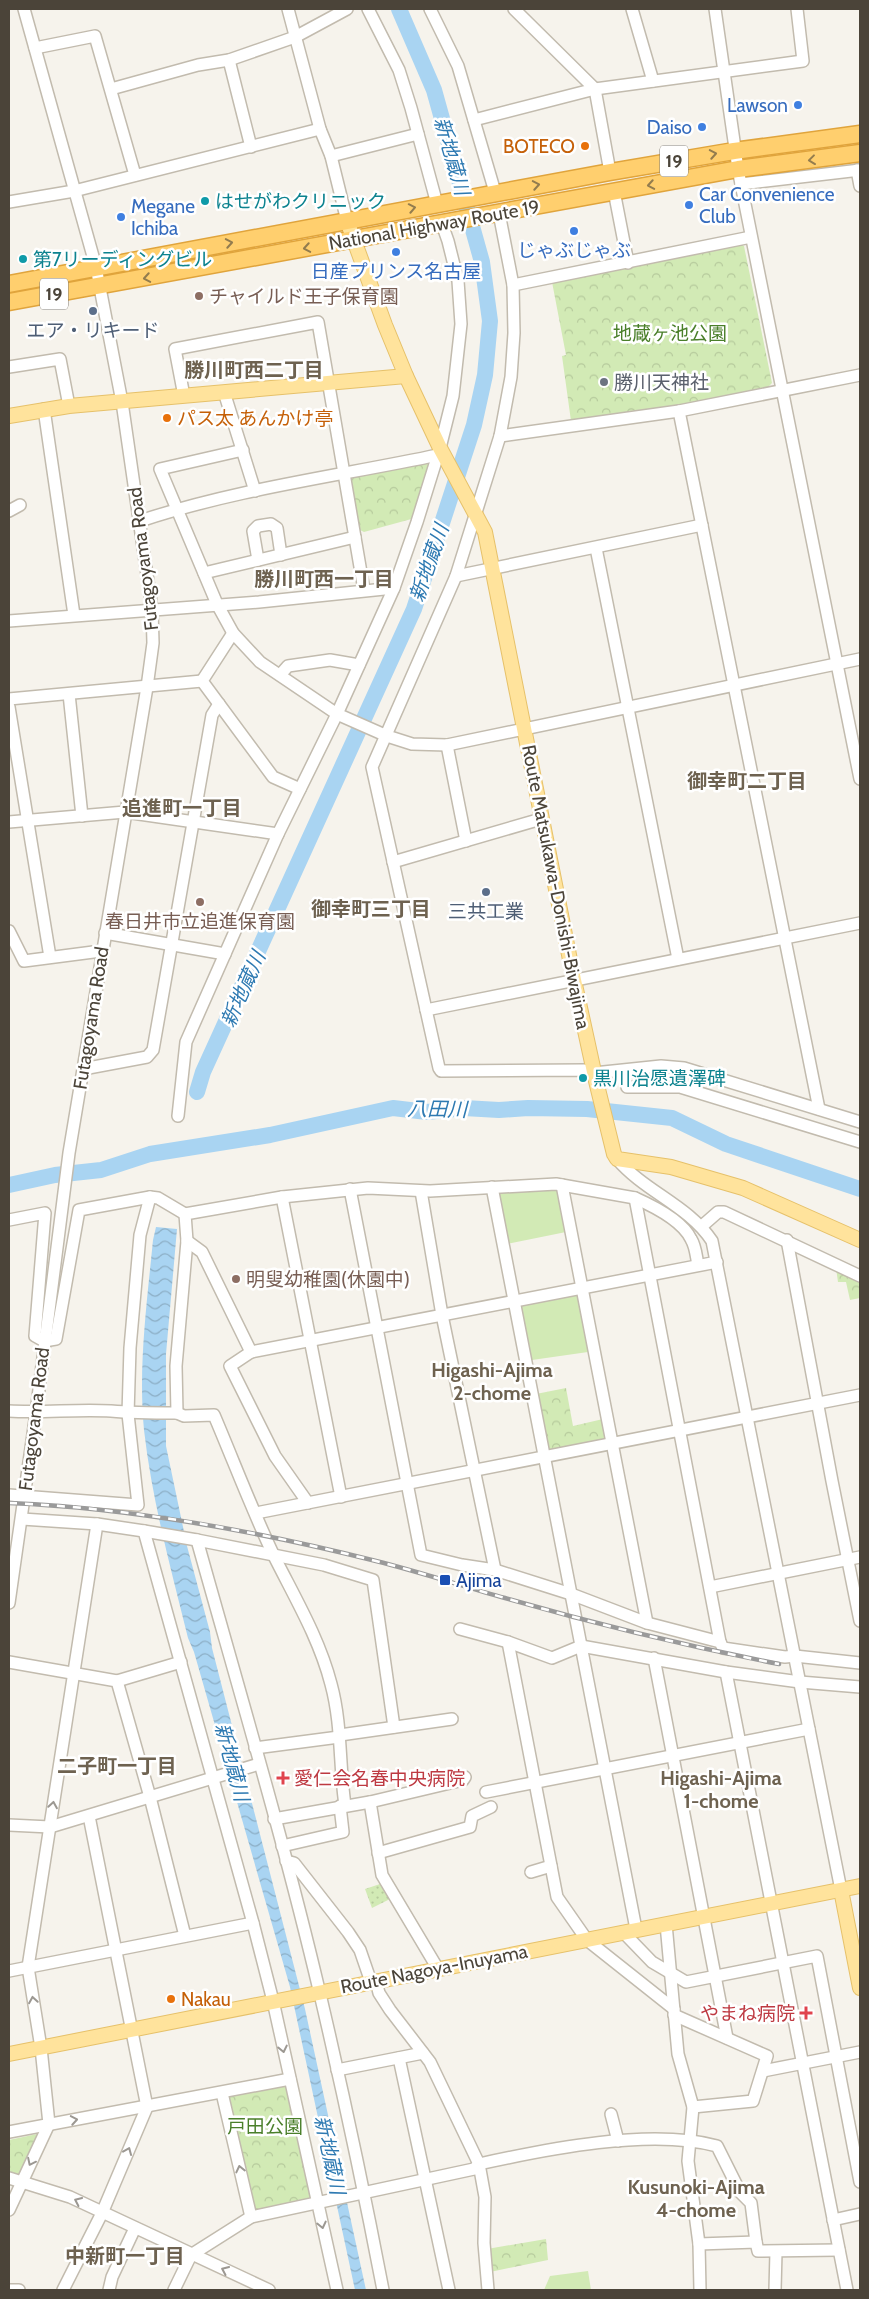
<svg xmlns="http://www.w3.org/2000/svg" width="869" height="2299" font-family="Cabin,'Noto Sans JP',sans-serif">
	<defs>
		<pattern id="park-crowns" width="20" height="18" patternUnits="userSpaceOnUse" patternTransform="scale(1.25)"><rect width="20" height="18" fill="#d2eab5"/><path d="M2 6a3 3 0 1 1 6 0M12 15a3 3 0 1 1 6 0" fill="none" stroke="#b6ca9c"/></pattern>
		<pattern id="garden-dots" width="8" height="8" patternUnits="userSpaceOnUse" patternTransform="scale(1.25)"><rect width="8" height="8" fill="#d2eab5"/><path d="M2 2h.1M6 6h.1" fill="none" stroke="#b6ca9c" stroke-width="1.8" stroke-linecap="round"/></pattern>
		<pattern id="water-waves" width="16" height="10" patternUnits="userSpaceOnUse" patternTransform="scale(1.25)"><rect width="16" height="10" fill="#a9d4f2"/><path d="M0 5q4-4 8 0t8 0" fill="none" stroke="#8caec5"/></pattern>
	</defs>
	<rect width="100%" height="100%" fill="#f6f3ec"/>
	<g fill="#d2eab5">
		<path d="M555,1188l3,3 8,41 -59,12 -8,-49 2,-4z"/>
		<path d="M578,1293l10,59 -56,8 -12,-56z"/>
		<path d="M588,2271l3,19h-47l6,-14z"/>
	</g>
	<g fill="url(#park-crowns)">
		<path d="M741,244l3,2 28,137 -5,5 -89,18 -107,15 -9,-65 4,-1 -14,-73z"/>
		<path d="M430,461l-15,57 -51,14 -4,-2 -9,-50 3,-4z"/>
		<path d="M836,1268l24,10v20l-10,2 -4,-18h-8z"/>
		<path d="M566,1388l7,38 30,-7 3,18 -2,4 -54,11 -3,-3 -11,-55z"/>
		<path d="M283,2086l4,1 25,113 -56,12 -3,-3 -25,-109 2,-4z"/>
		<path d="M37,2134l3,3 -19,38 -4,2 -8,-3v-34z"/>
		<path d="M546,2239l2,21 -58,12 -3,-23z"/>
	</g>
	<path fill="url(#garden-dots)" d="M383,1883l9,15 -20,10 -7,-19z"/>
	<path fill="url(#water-waves)" d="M156,1227l21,2 -11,125v92l21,100 23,86 2,16 93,361 61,281h-11l-65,-303 -96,-335 -6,-14c-17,-69 -36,-137 -44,-208 -6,-63 3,-128 9,-190z"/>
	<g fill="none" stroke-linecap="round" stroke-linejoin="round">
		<g stroke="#a9d4f2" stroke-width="16">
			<path d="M197,1092l6,-20 211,-463 60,-184 11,-50 5,-54 -8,-59 -48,-172 -35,-81"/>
			<path d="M9,1185l46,-10 46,-5 49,-16 120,-19 123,-27 34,4 37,-4 35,2 29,-2 59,1 85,9 54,26 134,45"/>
		</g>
		<defs>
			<g id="minor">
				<path d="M288,9l32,120 11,27 16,65"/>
				<path d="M368,9l31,61 12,38 26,96"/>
				<path d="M430,9l28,57 37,126"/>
				<path d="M514,9l81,80 15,83"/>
				<path d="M632,9l21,72"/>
				<path d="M715,9l23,160 122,610"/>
				<path d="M35,48l60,-12 40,139"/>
				<path d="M229,60l22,87"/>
				<path d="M111,89l87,-24 31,-5 66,-23 52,-28"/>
				<path d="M474,120l121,-31 208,-28 -6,-52"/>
				<path d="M331,156l87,-22"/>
				<path d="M857,170l3,16"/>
				<path d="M741,184l119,-14"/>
				<path d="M614,191l14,72"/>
				<path d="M9,202l65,-11 246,-62"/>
				<path d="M499,213l14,72 1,48 -3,44 -11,59 -44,140 -84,191 67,301 2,3 143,-1 10,3 67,-7 23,2 176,54"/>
				<path d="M513,285l238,-48"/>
				<path d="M9,367l51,-8 9,47"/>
				<path d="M224,392l31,99"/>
				<path d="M184,396l-9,-47 143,-27 46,268"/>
				<path d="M44,409l30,206"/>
				<path d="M679,411l140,698"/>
				<path d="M500,436l179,-25 181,-36"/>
				<path d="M243,450l-83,19 57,135 16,29 27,29 77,52 50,22 25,8 35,1 413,-86"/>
				<path d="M9,511l11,-6"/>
				<path d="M140,521c96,-32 198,-45 298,-66"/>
				<path d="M596,548l82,411"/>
				<path d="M258,560l-5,-29 5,-5 13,-2 6,4 4,27"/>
				<path d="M204,573l151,-36"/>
				<path d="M456,576l246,-51"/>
				<path d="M9,621l250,-19 135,-14"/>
				<path d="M233,633l-31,48 71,96 27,12"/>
				<path d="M280,675l8,-9 42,-6 29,5"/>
				<path d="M69,694l13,122"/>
				<path d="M9,699l193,-18"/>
				<path d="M9,707l41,250"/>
				<path d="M447,745l19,96"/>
				<path d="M9,822l116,-10 153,22"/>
				<path d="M393,862l148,-43"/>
				<path d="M9,931l15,30 77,-10"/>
				<path d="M105,933l120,21"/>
				<path d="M426,1010l434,-87"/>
				<path d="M83,1069l64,-12 6,-7 59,-335 7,-11"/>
				<path d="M627,1087h53l180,55"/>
				<path d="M178,1116l8,-74 92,-208 59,-120 57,-126 23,-66 23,-74 13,-52 8,-72 -3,-43 -10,-40 -6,-17"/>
				<path d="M617,1159c28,33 71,46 95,82l129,649"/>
				<path d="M562,1185l85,438"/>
				<path d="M492,1187l144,742"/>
				<path d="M350,1189l71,366 41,10 33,5 76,24 76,29 73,19 3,6 62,9 10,-1 65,7"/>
				<path d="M421,1191l21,124 53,255"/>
				<path d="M282,1197l59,300"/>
				<path d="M635,1198l85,444"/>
				<path d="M9,1220l36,-7 -10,123 9,5 12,-2 23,-129 71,-13 8,1 27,16"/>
				<path d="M702,1226l16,-14h6l136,64"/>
				<path d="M787,1240l45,241 28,140"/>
				<path d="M187,1241l15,11 49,100 -21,14 45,90 33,47"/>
				<path d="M251,1352l466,-90"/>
				<path d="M9,1411c34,2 68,-2 102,0 22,2 44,2 66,2l7,3 30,-1c20,47 38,95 60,141 21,42 45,82 57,128 11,40 8,81 14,121"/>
				<path d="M177,1413l-1,-47 11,-125 -2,-27 97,-17 86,-9 62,3 126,-7 79,14c18,8 47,22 56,41 5,8 5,17 7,26"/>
				<path d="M9,1495l129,10 -10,-91 2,-66 10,-113 10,-38"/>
				<path d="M256,1513l604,-118"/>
				<path d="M22,1519l75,5 47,7 109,392 20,78 64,289"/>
				<path d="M144,1531l53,9"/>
				<path d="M710,1587l150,-30"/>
				<path d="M9,1603l27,-190 33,-260 78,-466 6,-44 -1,-34 -30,-207 -26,-135 -72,-258"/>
				<path d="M460,1629l48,13 44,16 29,-12 145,26 74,10 60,5"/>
				<path d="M508,1642l49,255 30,43 87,69"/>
				<path d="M654,1658l73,380"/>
				<path d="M9,1662l108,19 33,116 35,139"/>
				<path d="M726,1672l121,618"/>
				<path d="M117,1681l64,-19"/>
				<path d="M340,1735l112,-16"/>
				<path d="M255,1748l84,-11"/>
				<path d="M486,1792l323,-63"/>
				<path d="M370,1802l93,-22 2,-3"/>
				<path d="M274,1819l96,-17 12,73 56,94"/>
				<path d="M9,1825l41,2 209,-63"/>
				<path d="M282,1846l61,-14 -3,-26"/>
				<path d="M378,1853l92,-26 2,-11 19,-9"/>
				<path d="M286,1861l8,2 54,69 12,18 11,32"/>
				<path d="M531,1872l20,-6"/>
				<path d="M666,1924l12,130 15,53 -5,54 11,83 1,46"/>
				<path d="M623,1932l29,30 34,20 131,-26 43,226"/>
				<path d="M9,1971l244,-48"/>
				<path d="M376,1981l3,12 11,17 40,52 49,102 6,33 -1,46 4,47"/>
				<path d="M674,2015l93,41 -14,45 -60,6"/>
				<path d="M399,2058l50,232"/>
				<path d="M337,2070l86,-17"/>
				<path d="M763,2071l97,-19"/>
				<path d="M222,2093l29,124"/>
				<path d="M611,2114l7,27"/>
				<path d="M9,2132l281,-53"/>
				<path d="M9,2178l61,19 199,93"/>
				<path d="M9,2210l40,-86 -8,-76 -13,-81 69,-443"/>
				<path d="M833,2220l27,-6"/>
				<path d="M699,2244l57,-2 2,9 81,-1"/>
				<path d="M9,2290h10"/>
				<path d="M63,2290l39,-77 45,-106 -58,-291"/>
				<path d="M109,2290l3,-13 23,-49"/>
				<path d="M174,2290l17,-35 60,-38 223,-48 5,-5c68,-15 171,-36 238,-18l23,46 11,11 5,39"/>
				<path d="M383,2290c-19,-99 -40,-198 -63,-296 -36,-153 -81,-304 -123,-454l127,25 49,15 21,147"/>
				<path d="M775,2290l1,-38"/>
			</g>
			<g id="major">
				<path d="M347,221l38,104 21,51 34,72 45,84 89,448 22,101 18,73 3,5 54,8 72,21 117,52"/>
				<path d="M9,416l60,-10 337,-30"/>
				<path d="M841,1890l19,98"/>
				<path d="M9,2054l851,-168"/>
			</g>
			<g id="highway">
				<path d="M9,284l601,-112 124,-21 126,-17"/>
				<path d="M9,302l729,-133 122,-16"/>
			</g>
		</defs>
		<use href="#minor" stroke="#c2bbae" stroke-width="14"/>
		<use href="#major" stroke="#e6c16a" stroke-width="16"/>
		<use href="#highway" stroke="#e0a43c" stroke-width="19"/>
		<use href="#minor" stroke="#fff" stroke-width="11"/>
		<use href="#major" stroke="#ffe39c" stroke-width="14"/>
		<use href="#highway" stroke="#ffcf6e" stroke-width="16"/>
		<defs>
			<path id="rail" d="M9,1503c124,5 247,28 367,58 44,11 86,25 129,37 90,26 182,48 274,66"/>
		</defs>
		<use href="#rail" stroke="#9a9a9a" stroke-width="4.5"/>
		<use href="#rail" stroke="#fff" stroke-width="2.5" stroke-dasharray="8" stroke-linecap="butt"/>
	</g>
	<defs><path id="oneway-chevron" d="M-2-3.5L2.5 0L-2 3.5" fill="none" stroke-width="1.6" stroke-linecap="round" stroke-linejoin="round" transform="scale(1.25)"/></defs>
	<g stroke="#937c4e">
		<use href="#oneway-chevron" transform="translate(713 154) rotate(-10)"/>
		<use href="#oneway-chevron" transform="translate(812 160) rotate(173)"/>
		<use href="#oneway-chevron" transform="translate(536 185) rotate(-10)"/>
		<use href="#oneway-chevron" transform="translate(651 185) rotate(170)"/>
		<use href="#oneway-chevron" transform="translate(412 208) rotate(-11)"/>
		<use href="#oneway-chevron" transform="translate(229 243) rotate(-10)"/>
		<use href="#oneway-chevron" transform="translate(307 248) rotate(170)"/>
		<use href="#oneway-chevron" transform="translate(147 278) rotate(170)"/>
	</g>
	<g stroke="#9c9892">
		<use href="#oneway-chevron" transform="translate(53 1805) rotate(-81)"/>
		<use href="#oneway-chevron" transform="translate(33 2000) rotate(-99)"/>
		<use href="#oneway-chevron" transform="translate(283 2049) rotate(78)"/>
		<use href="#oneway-chevron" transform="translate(74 2120) rotate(-10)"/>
		<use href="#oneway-chevron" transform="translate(128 2151) rotate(-67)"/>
		<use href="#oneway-chevron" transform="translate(31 2162) rotate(116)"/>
		<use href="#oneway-chevron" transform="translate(240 2169) rotate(-103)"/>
		<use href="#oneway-chevron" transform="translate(78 2201) rotate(-155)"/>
		<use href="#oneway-chevron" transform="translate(322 2225) rotate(77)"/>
		<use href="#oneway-chevron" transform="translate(225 2270) rotate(-156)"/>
	</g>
	<g fill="#3f7fe0" stroke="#fff" stroke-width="2">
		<circle cx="798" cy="105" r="5"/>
		<circle cx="702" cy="127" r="5"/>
		<circle cx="689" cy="205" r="5"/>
		<circle cx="121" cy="217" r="5"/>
		<circle cx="574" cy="231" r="5"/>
		<circle cx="396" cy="252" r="5"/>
	</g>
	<g fill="#e8710a" stroke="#fff" stroke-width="2">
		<circle cx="585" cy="146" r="5"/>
		<circle cx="167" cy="418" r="5"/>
		<circle cx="171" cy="1999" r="5"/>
	</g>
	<g fill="#0f9aa8" stroke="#fff" stroke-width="2">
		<circle cx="205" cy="201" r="5"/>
		<circle cx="23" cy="259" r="5"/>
		<circle cx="583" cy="1078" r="5"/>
	</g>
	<g fill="#8d6e63" stroke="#fff" stroke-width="2">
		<circle cx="199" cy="296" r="5"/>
		<circle cx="200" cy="902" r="5"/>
		<circle cx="236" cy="1279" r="5"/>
	</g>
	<g fill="#5c6f8a" stroke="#fff" stroke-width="2">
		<circle cx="93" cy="311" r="5"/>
		<circle cx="486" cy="892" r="5"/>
	</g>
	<circle fill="#6b7280" stroke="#fff" stroke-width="2" cx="604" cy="382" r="5"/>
	<rect fill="#1a4fb4" stroke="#fff" stroke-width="2" x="439" y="1574" width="12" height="12" rx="2.5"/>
	<g fill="#e0444e" stroke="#fff" stroke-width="2">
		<path d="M280.5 1770.5h5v5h5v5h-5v5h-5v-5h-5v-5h5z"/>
		<path d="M803.5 2005.5h5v5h5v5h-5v5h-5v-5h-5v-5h5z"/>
	</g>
	<g text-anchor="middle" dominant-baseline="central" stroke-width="5" stroke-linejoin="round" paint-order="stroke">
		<g fill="#fff" stroke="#817c74" stroke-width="1">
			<rect x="660" y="145.5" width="28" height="31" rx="4"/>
			<rect x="40" y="278.5" width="28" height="31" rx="4"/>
		</g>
		<g font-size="18" font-weight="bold" fill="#4b4439">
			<text x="674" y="161">19</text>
			<text x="54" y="294">19</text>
		</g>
		<g font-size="19" fill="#366cbe" stroke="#fff" text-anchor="end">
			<text x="788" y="105">Lawson</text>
			<text x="692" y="127">Daiso</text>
			<text x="699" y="194" text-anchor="start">Car Convenience<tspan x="699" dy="22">Club</tspan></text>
			<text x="131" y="206" text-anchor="start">Megane<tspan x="131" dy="22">Ichiba</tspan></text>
			<text x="574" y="250" text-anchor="middle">じゃぶじゃぶ</text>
			<text x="396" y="271" text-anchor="middle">日産プリンス名古屋</text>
		</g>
		<g font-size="19" fill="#c56008" stroke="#fff" text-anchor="start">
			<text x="575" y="146" text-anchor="end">BOTECO</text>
			<text x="177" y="418">パス太 あんかけ亭</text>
			<text x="181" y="1999">Nakau</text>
		</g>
		<g font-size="19" fill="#0d838f" stroke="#fff" text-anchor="start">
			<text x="215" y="201">はせがわクリニック</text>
			<text x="33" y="259">第7リーディングビル</text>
			<text x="593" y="1078">黒川治愿遺澤碑</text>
		</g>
		<g font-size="19" fill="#4b4439" stroke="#fff">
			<text transform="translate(434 225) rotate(-10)">National Highway Route 19</text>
			<text transform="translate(143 559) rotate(-97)">Futagoyama Road</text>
			<text transform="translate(556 887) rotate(79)">Route Matsukawa-Donishi-Biwajima</text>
			<text transform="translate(91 1018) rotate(-81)">Futagoyama Road</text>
			<text transform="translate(34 1419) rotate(-83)">Futagoyama Road</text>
			<text transform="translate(434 1969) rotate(-11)">Route Nagoya-Inuyama</text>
		</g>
		<g font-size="19" fill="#785e54" stroke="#fff" text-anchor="start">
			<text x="209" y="296">チャイルド王子保育園</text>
			<text x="200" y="921" text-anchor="middle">春日井市立追進保育園</text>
			<text x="246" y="1279">明叟幼稚園(休園中)</text>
		</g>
		<g font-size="19" fill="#4e5e75" stroke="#fff">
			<text x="93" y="330">エア・リキード</text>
			<text x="486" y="911">三共工業</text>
		</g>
		<g font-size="19" fill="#4a7f2a" stroke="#fff">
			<text x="670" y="333">地蔵ヶ池公園</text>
			<text x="265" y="2126">戸田公園</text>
		</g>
		<g font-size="19" fill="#5b616d" stroke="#fff" text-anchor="start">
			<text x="614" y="382">勝川天神社</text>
		</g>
		<g font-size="19" fill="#164399" stroke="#fff" text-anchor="start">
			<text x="456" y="1580">Ajima</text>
		</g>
		<g font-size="19" fill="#be3a42" stroke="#fff" text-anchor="start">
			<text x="294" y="1778">愛仁会名春中央病院</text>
			<text x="795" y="2013" text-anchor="end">やまね病院</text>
		</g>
		<g font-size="20" font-style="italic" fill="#2e7ab2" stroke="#fff">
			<text transform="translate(452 156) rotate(74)">新地蔵川</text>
			<text transform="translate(429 563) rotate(-71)">新地蔵川</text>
			<text transform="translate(243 989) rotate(-66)">新地蔵川</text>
			<text transform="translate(437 1109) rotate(1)">八田川</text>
			<text transform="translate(232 1762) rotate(75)">新地蔵川</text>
			<text transform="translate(330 2155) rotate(78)">新地蔵川</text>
		</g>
		<g font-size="20" font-weight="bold" fill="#6e6250" stroke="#fff">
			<text x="254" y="370">勝川町西二丁目</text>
			<text x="324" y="579">勝川町西一丁目</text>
			<text x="747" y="781">御幸町二丁目</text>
			<text x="182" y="808">追進町一丁目</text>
			<text x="371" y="909">御幸町三丁目</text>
			<text x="492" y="1370">Higashi-Ajima<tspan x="492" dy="23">2-chome</tspan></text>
			<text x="117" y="1766">二子町一丁目</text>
			<text x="721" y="1778">Higashi-Ajima<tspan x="721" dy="23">1-chome</tspan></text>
			<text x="696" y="2187">Kusunoki-Ajima<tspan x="696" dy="23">4-chome</tspan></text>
			<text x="125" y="2256">中新町一丁目</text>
		</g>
	</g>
	<rect width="869" height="2299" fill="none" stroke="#4b4439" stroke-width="20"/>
</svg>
